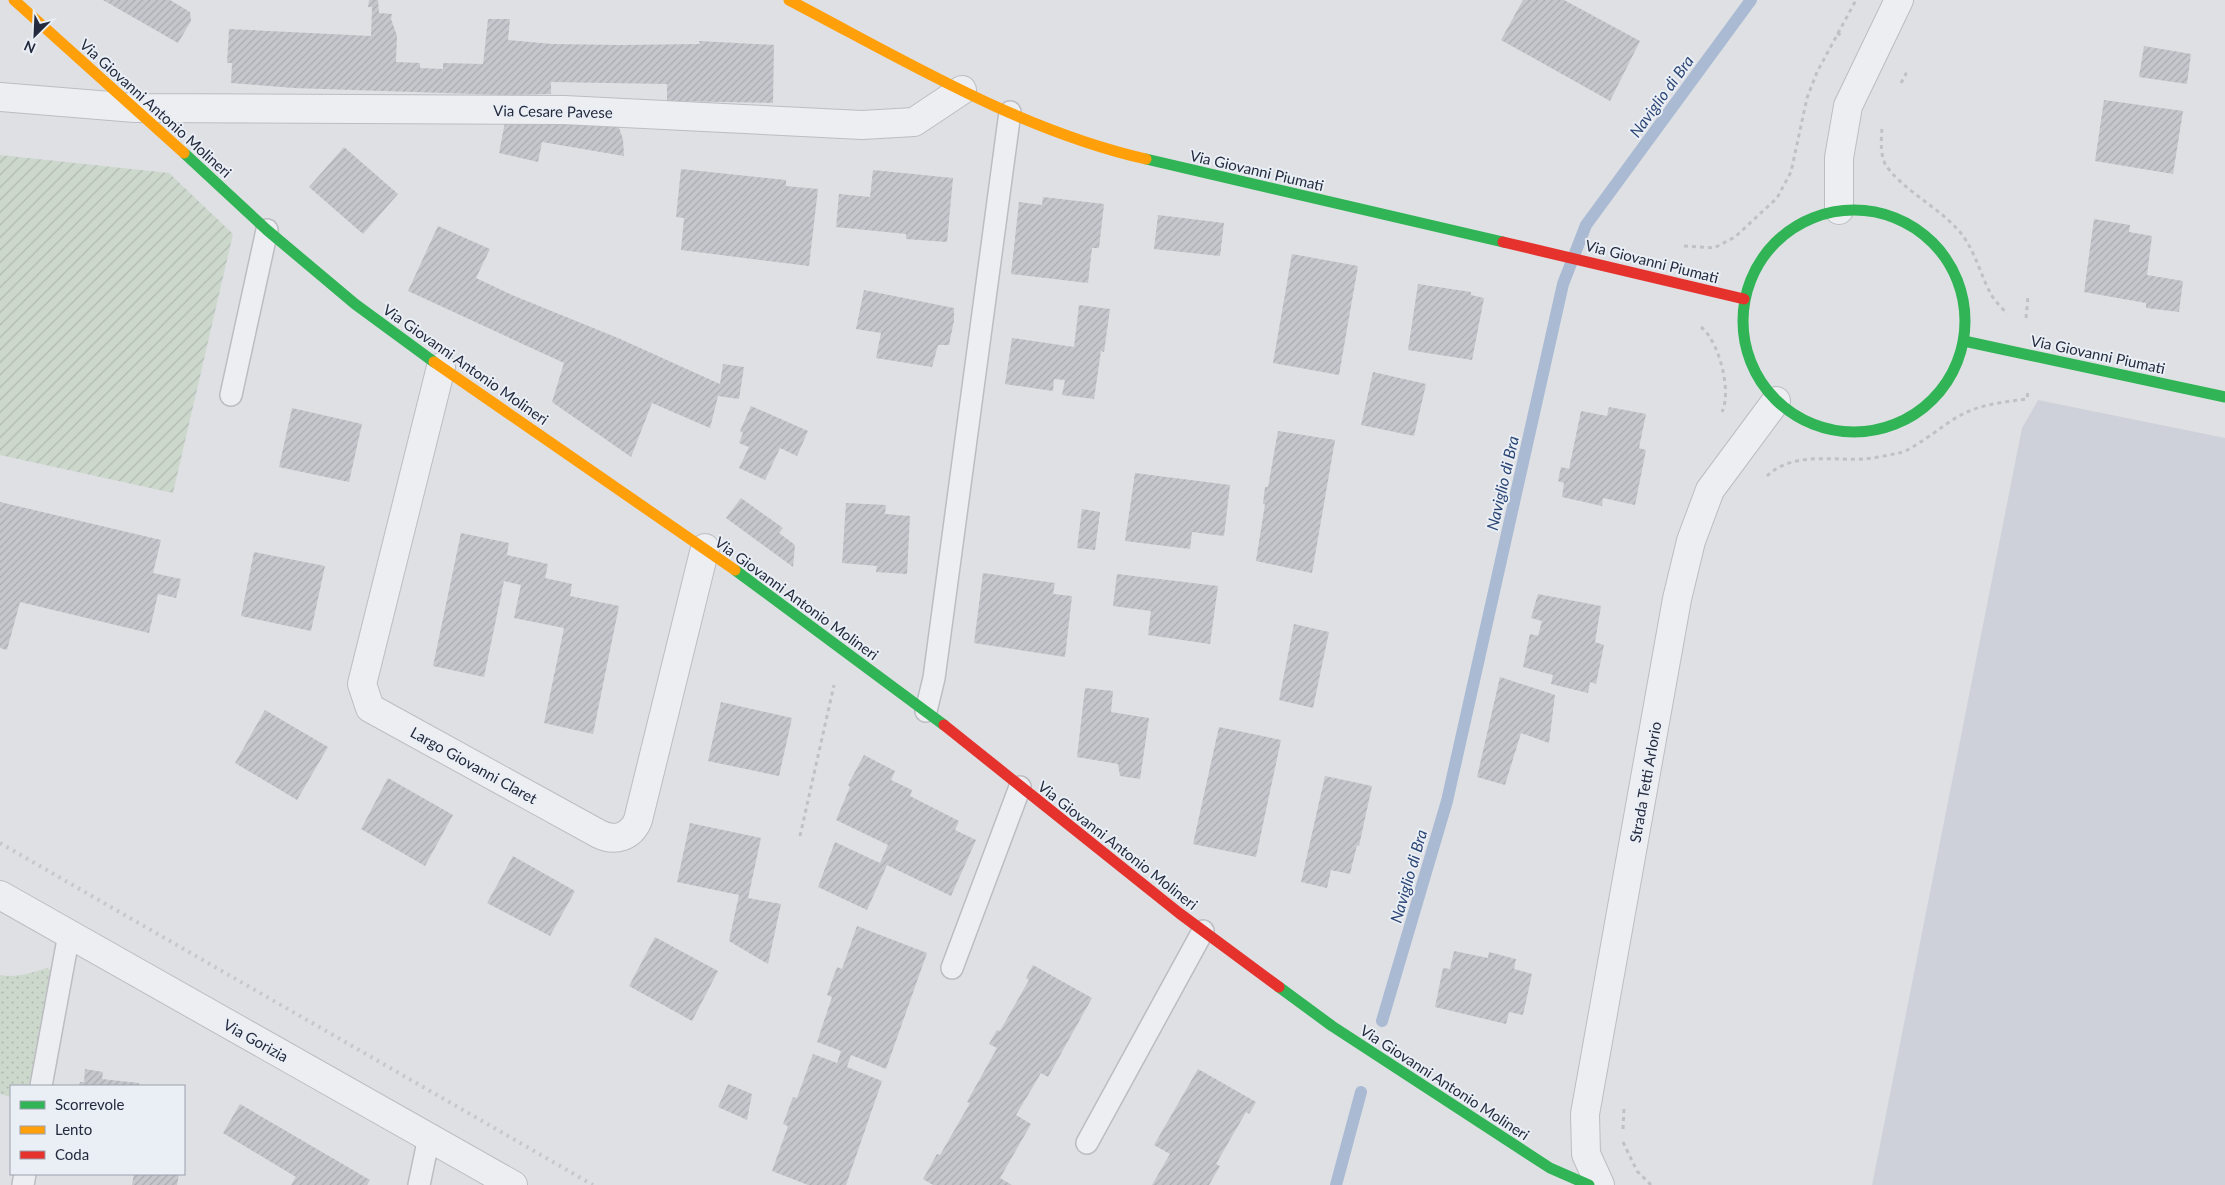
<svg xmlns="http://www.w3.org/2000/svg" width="2225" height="1185" font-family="Lato,sans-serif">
	<defs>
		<pattern id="grass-dots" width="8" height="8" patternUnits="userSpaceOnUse" patternTransform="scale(1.25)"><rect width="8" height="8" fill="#cdd8cd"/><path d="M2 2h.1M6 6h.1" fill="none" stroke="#b0bab1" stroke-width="1.8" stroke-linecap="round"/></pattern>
		<pattern id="garden-furrows" width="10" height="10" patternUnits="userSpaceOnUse" patternTransform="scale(1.25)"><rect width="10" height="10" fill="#cdd8cd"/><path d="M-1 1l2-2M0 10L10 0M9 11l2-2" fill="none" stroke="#b0bab1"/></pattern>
		<pattern id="building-hatch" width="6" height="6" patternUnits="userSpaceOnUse" patternTransform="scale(1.25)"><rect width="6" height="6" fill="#c5c7cc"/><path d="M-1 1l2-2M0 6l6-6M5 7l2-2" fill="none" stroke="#a9abb0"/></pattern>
	</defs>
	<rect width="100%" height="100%" fill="#dee0e4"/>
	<path fill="#ced1da" d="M2038,400l187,38v747h-353l150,-757z"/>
	<path fill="url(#grass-dots)" d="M47,968l6,4 -21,114h-21v11l-11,-3v-119c16,3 31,-2 47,-7z"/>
	<path fill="url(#garden-furrows)" d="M0,155l169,18 64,61 -60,259 -173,-38z"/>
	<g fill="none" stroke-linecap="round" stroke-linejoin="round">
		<g stroke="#a9bad2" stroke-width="12">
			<path d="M1382,1021l65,-220 116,-517 23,-59 165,-225"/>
			<path d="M1336,1185l25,-93"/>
		</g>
	</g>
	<g fill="url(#building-hatch)">
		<path d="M103,0h67l20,12 1,9 -13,22z"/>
		<path d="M369,0h9l1,13 13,1 -1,5 6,17 -1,26 24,1v5l23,1v-6l40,1 5,-45h22l-2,21 44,4 69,1 79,-1 -1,-3 75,4 -1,58 -106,-2v-17l-116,-2v12l-47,1 -211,-7 -62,-5 1,-20h-5l2,-34 142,7 1,-29h-4z"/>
		<path d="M1523,0h41l76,41 -30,60 -109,-61z"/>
		<path d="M2144,46l47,8 -4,30 -48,-7z"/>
		<path d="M2104,100l79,11 -10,63 -78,-13z"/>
		<path d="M505,122l113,3 5,14 1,17 -82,-14 -4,20 -39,-9z"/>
		<path d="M344,147l54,47 -35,40 -54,-47z"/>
		<path d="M681,169l105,11v6l32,3 -9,77 -128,-16 3,-32 -8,-1z"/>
		<path d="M873,170l80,8 -6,64 -41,-3v-5l-70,-7 3,-33 31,3z"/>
		<path d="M1043,197l61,7 -5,44h-7l-4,35 -77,-9 8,-72 23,3z"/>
		<path d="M1158,215l66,8 -4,33 -66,-7z"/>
		<path d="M2094,219l36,6 -1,7 23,4 -5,39 36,6 -4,31 -33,-4v-5l-62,-11z"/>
		<path d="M438,226l52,23 -14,29 36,17 106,43 102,46 3,-20 21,3 -5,32 -21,-3 -8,32 -58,-25 -21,54 -79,-55 12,-39 -156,-72z"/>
		<path d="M1292,254l66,12 -19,109 -66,-12z"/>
		<path d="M1418,284l53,8v3l13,3 -12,62 -64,-10z"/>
		<path d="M864,290l90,18v12l-5,25h-11l-6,22 -56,-9 5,-25 -25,-4z"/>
		<path d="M1079,305l31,4 -6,43 -3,-1 -7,48 -32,-4 3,-15 -11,-1 -1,12 -48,-7 7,-46 62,9z"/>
		<path d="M1373,372l53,12 -12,52 -53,-11z"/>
		<path d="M751,406l57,25 -11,25 -17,-8 -15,32 -26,-12 10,-21 -10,-4 4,-10 -3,-2z"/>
		<path d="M1609,407l37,7 -7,34 7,2 -11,55 -32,-7 -1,8 -40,-9 2,-14 -6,-2 3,-14 8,2 12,-58 26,5z"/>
		<path d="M292,408l70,16 -13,58 -70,-15z"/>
		<path d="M1278,431l57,9 -23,133 -56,-12 9,-57h-2l2,-17h3z"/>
		<path d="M1135,473l95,12 -6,51 -32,-4 -2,17 -65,-8z"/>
		<path d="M741,498l42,30 -4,5 16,12 -2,22 -67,-49z"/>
		<path d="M0,502l161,38 -8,33 28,6 -5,19 -18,-4 -9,39 -129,-31 -13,48 -7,-2z"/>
		<path d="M846,503l40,2 -1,9 25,2 -3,58 -31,-2 1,-6 -35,-3z"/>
		<path d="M1082,509l18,3 -5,38 -18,-2z"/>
		<path d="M461,533l48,10 -2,12 41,9 -3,14 27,6 -2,12 49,10 -26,128 -49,-11 20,-95 -50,-10 7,-33 -17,-4 -20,96 -51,-11z"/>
		<path d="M254,552l71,14 -14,65 -70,-15z"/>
		<path d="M983,573l72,10 -2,11 19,2 -7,61 -91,-14z"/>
		<path d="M1117,574l101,12 -8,58 -62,-9 3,-24 -38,-5z"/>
		<path d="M1538,594l63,12 -6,36 9,3 -8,39 -6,-2 -2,11 -37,-9 2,-9 -30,-8 7,-33 8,2 4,-15 -11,-3z"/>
		<path d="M1294,624l35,8 -16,76 -34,-8z"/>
		<path d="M1500,677l55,18 -6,48 -28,-10 -16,52 -28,-8z"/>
		<path d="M1085,688l28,3 -2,21 38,6 -9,61 -20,-3 -2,-12 -41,-7z"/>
		<path d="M721,702l71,16 -13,58 -71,-15z"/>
		<path d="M265,710l63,37 -31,53 -62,-37z"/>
		<path d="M1219,727l62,13 -25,117 -63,-13z"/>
		<path d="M864,755l31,16 -4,9 21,10 -2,6 49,25 -4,9 21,10 -25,56 -64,-31 -20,45 -49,-23 17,-45 45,21 8,-18 -52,-25 14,-33 -2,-2z"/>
		<path d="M1325,776l47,10 -13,60 -2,-1 -7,29 -19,-4 -4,18 -26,-6z"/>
		<path d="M388,778l65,37 -28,51 -64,-37z"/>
		<path d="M690,823l71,15 -13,60 33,6 -13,60 -39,-23 10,-46 -62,-13z"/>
		<path d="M513,856l62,35 -25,45 -63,-33z"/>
		<path d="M857,926l70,27 -41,116 -35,-14 -4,12 35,14 -36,104h-38l-36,-14 16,-45 -5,-2 10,-27 4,1 16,-44 24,9 4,-12 -24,-9 15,-45 -5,-2 10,-28 5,2z"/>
		<path d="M655,937l63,34 -26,50 -63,-35z"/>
		<path d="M1454,951l34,7 1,-6 27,7 -2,10 18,5 -9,41 -14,-3 -3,12 -71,-17 8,-39 7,1z"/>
		<path d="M1033,965l59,33 -44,79 -7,-4 -25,42 15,9 -31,54 12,7h-79l-10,-6 14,-25 3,1 30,-52 -3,-1 30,-54 -8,-4 8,-14 3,1 29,-51 -3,-2z"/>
		<path d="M85,1069l18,3 -1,7 37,4v3h-60l1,-4h4z"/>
		<path d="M1198,1069l58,33 -7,12 -3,-2 -30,52 4,2 -11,19h-57l18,-31 -16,-9z"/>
		<path d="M728,1084l24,10 -5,26 -29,-13z"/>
		<path d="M240,1104l130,76 -3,5h-76l5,-8 -73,-44z"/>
		<path d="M134,1174h45l-2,11h-45z"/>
	</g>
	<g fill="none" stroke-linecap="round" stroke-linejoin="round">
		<defs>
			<g id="lane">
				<path d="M231,395l36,-165"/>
				<path d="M926,711l8,-33 76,-566"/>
				<path d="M952,968l68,-181"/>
				<path d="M41,1086l28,-152"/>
				<path d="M1087,1143l116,-212"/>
				<path d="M23,1185l2,-11"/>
				<path d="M419,1185l10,-48"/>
			</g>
			<g id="street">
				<path d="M0,97l135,11 429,2 298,15 52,-3 48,-32"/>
				<path d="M1839,210v-52l9,-52 51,-106"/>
				<path d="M441,367l-79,317 8,24 229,126c16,8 32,3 39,-14l67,-272"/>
				<path d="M0,895l513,290"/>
				<path d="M1600,1185l-14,-31 -1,-40 92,-515 14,-58 19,-51 66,-89"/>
			</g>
		</defs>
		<use href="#lane" stroke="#bbbdc2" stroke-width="24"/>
		<use href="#street" stroke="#bbbdc2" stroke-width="30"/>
		<g stroke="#c0c1c7" stroke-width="3" stroke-dasharray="4 4" stroke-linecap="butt">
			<path d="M1837,33l6,3"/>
			<path d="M1901,83l5,-9 -4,-2"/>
			<path d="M1882,129c-1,11 -2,29 5,38 20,26 50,39 72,64 16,18 21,44 33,65 4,6 10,12 15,18"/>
			<path d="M1684,246l30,2 21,-11 42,-39 14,-26 16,-74 10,-26 39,-72"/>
			<path d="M2026,318l2,-22"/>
			<path d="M1701,327c18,14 31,64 21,85"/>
			<path d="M1767,476c26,-25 66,-15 98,-17 11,-1 23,-4 34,-6 15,-3 46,-30 62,-38 20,-11 43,-13 66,-16l1,-8"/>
			<path d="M800,836l34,-151"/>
			<path d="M1623,1129l1,-21"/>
			<path d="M1623,1142l14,29 14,14"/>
		</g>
		<use href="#lane" stroke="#edeef1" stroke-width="21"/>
		<use href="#street" stroke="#edeef1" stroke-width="28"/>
		<g stroke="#30b455" stroke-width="11">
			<path d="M184,153l83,77 88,74 79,58"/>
			<path d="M1146,159l357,83"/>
			<circle cx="1854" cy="321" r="111"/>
			<path d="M1964,341l261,56"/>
			<path d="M735,570l209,155"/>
			<path d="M1279,987l53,39 218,142 39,17"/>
		</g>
		<g stroke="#ff9f0a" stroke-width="11">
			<path d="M14,0l170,153"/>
			<path d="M789,0c115,60 230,130 357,159"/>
			<path d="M434,362l301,208"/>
		</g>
		<g stroke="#e5322d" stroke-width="11">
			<path d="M1503,242l241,57"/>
			<path d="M944,725l235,188 100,74"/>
		</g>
		<path stroke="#c6c8cc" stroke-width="4" stroke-dasharray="2.5 5" stroke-linecap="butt" d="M0,843l593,342"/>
	</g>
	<g text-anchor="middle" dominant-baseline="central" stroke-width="4" stroke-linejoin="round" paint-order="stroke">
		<g font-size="15" fill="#242b3e" stroke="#eaeef5">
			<text transform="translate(156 108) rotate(42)">Via Giovanni Antonio Molineri</text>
			<text transform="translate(553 111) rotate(1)">Via Cesare Pavese</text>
			<text transform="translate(1257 170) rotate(13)">Via Giovanni Piumati</text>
			<text transform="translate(1652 261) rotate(14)">Via Giovanni Piumati</text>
			<text transform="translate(2098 354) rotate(12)">Via Giovanni Piumati</text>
			<text transform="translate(466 364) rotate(35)">Via Giovanni Antonio Molineri</text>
			<text transform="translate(797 598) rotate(36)">Via Giovanni Antonio Molineri</text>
			<text transform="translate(474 765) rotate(29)">Largo Giovanni Claret</text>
			<text transform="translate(1645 782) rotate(-80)">Strada Tetti Arlorio</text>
			<text transform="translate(1118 845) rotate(38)">Via Giovanni Antonio Molineri</text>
			<text transform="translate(256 1040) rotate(29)">Via Gorizia</text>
			<text transform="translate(1445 1082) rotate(33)">Via Giovanni Antonio Molineri</text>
		</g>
		<g font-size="16" font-style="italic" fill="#2b4675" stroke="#eaeef5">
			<text transform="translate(1661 96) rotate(-54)">Naviglio di Bra</text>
			<text transform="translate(1502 483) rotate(-77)">Naviglio di Bra</text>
			<text transform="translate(1408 876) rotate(-74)">Naviglio di Bra</text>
		</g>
	</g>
	<rect x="10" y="1085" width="175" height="90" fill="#eaeef5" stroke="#9ba0ac"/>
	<rect x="20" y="1101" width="25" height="8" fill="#30b455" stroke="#9ba0ac"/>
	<text x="55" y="1110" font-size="15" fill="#242b3e">Scorrevole</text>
	<rect x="20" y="1126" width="25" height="8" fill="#ff9f0a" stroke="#9ba0ac"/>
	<text x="55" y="1135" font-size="15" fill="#242b3e">Lento</text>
	<rect x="20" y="1151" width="25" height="8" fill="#e5322d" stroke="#9ba0ac"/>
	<text x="55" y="1160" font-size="15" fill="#242b3e">Coda</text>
	<g transform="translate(35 35) rotate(204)" stroke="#eaeef5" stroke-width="4" paint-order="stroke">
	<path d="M0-4L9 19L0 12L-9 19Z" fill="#242b3e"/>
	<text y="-8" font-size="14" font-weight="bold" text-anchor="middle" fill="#242b3e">N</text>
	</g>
</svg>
